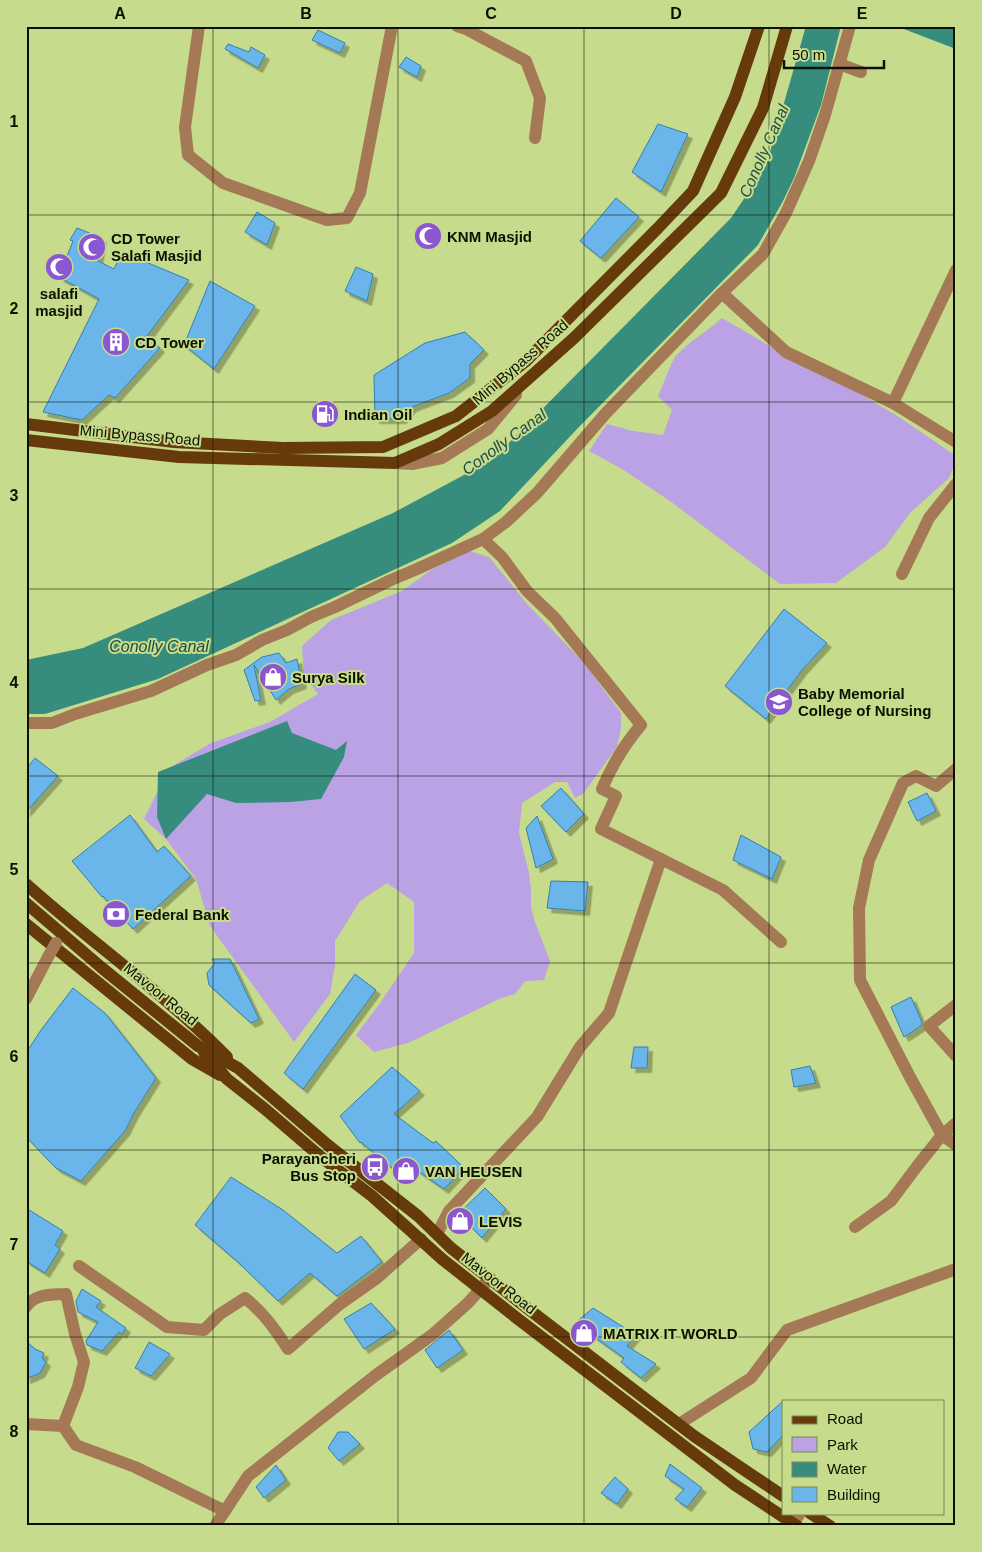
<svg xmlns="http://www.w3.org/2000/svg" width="982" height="1552" font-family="Helvetica,sans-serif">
	<defs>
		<filter id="shadow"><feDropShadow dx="4.5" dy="4.5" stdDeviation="0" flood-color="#0004"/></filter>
	</defs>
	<rect width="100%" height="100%" fill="#c6db8b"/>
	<g fill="#baa2e5">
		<path d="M722,318l65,38 67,34 45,27 57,39v5l-7,17 -39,35 -25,34 -49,36 -56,1 -110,-83 -48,-32 -33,-18 18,-27 26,7 30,4 9,-25 -14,-14c5,-10 12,-32 18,-40 13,-15 31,-24 46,-38z"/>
		<path d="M469,551l20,6 39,48 56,58 37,50v16l-4,18 -34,47 -8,4 -8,-16h-12l-33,21 -3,30 10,40 2,16v19l4,14 15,39 -6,19 -19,1 -10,13 -16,5 -91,44 -34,9 -18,-17 22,-29 36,-53v-51l-27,-19 -27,18 -25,40v24l-5,29 -36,48 -84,-116 -14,-47 -30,-40 -22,-20 25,-51 42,-25 59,-21 48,-28 -14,-18 -2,-30 29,-26 71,-29 29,-21z"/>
	</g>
	<g fill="#368d7e">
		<path d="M806,26h35l-20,79 -27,73 -11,23 -25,44 -181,184 -77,82 -48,32 -294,136 -113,35h-19v-54l57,-12 310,-135 99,-53 239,-242 35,-52z"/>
		<path d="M896,26h60v23z"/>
		<path d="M287,721l5,12 44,17 11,-9 -3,16 -23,42 -31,3 -54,1 -29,-9 -41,45 -9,-22 1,-45z"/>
	</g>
	<g fill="#6ab6eb" stroke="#337fb0" filter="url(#shadow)">
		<path d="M318,30l27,13 -5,10 -28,-13z"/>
		<path d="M228,44l21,8 2,-5 14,8 -7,13 -33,-19z"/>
		<path d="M406,57l15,9 -4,11 -18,-10z"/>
		<path d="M658,124l30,10 -27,58 -29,-20z"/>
		<path d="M616,198l23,19 -38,41 -21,-17z"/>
		<path d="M257,212l18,11 -8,22 -22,-13z"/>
		<path d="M77,228l25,10 -4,23 16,8 8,-17 67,28 -42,56 13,12 -45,50 -6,-3 -27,25 -39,-8 56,-113 -40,-22 14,-36 -3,-1z"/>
		<path d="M356,267l17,7 -6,27 -22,-10z"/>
		<path d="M210,281l45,25 -41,63 -30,-24z"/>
		<path d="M465,332l19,18 -14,14v14l-21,15 -37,14 -10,12h-27l-1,-44 51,-32z"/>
		<path d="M784,609l43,34 -25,27 -36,49 -41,-33z"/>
		<path d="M279,653l7,10 11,-4 5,25 -13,5 -13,11 -22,-35 7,35 -6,1 -11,-31 18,-13z"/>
		<path d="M35,758l23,18 -32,36v-43z"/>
		<path d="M561,788l23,26 -18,18 -25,-26z"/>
		<path d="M927,793l9,18 -19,10 -9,-19z"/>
		<path d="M130,815l27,37 7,-6 27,30 -58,53 -30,-33 -1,1 -30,-36z"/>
		<path d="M537,816l16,43 -17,9 -10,-40z"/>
		<path d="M741,835l40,22 -9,22 -39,-19z"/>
		<path d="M551,881l37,1 -3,29 -38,-3z"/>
		<path d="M212,959h18l29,60 -8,4 -42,-38 -2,-12 8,-10z"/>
		<path d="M355,974l21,16 -73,99 -19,-16z"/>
		<path d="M73,988l32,25 51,65 -22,35 -9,18 -44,50 -25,-13 -30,-31v-84l15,-23z"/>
		<path d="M911,997l11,25 -1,4 -17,11 -13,-30z"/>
		<path d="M634,1047h14l-1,21h-16z"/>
		<path d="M810,1066l6,17 -22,4 -3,-17z"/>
		<path d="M392,1067l28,24 -26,23 39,29 3,-2 28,27 -20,21 -43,-30 -9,9 -31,-26 -1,1 -20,-27z"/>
		<path d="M231,1177l52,33 54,43 24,-17 21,26 -45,34 -27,-23 -32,28 -39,-38 -44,-38z"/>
		<path d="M485,1188l21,21 -24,29 -24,-24z"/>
		<path d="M26,1208l37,23 -8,14 5,4 -15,24 -19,-12z"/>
		<path d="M82,1289l19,12 -5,6 30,21 -4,6 -3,-2 -17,19 -15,-6 -1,-4 12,-19 -20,-10 -2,-11z"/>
		<path d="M371,1303l24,26 -31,20 -20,-30z"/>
		<path d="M593,1308l43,27 -9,11 29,18 -15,14 -20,-16 3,-4 -49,-35z"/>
		<path d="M449,1330l14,20 -26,18 -12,-18z"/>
		<path d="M26,1341l9,8 9,4 -2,5 4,4 -6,11 -14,6z"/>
		<path d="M149,1342l21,12 -19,22 -16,-8z"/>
		<path d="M783,1401v34l-16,17 -14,-3 -4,-17z"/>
		<path d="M338,1432h10l12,12 -21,17 -11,-13z"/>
		<path d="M670,1464l32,24 -15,19 -12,-8 9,-10 -19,-13z"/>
		<path d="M276,1465l10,15 -22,18 -8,-11z"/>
		<path d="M615,1477l13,12 -11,15 -16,-11z"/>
	</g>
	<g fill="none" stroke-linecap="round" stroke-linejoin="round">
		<g stroke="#a57955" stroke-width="12">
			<path d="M199,26l-14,101 3,28 35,28 104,37 20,-2 13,-25 32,-167"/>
			<path d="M457,26l9,3 60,32 14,37 -5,40"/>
			<path d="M839,64l22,8"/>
			<path d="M956,270l-63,133 63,39"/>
			<path d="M722,293l64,59 107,51"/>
			<path d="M395,463l17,1 30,-6 46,-29 28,-34"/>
			<path d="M483,539l23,-17 31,-29 69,-80 116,-120 41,-39 23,-41 23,-52 16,-46 25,-89"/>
			<path d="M902,574l27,-56 27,-34"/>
			<path d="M26,723h26l23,-9 76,-23 56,-26 29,-10 26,-15 25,-10 24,-13 24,-10 56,-27 26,-11 66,-30 19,18 25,34 28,27 86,107c-17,20 -29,40 -39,64l14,7 -15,33 122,61 58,52"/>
			<path d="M26,999l22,-42"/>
			<path d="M956,1005l-27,21 27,30"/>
			<path d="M956,1123l-14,12 14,10"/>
			<path d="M855,1227l36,-26 27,-36 24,-30 -32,-58 -50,-97 -1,-72 10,-48 34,-77 13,-7 20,10 20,-17"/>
			<path d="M437,1234l12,-23 88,-94 43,-70 29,-34 52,-154"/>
			<path d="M79,1266l88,61 37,3 16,-16 25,-16c18,14 30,31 43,51l52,-45 37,-26 44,-39"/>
			<path d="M26,1307c9,-14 26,-12 40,-13l9,40 9,28 -6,25 -15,39"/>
			<path d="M26,1424l37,2"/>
			<path d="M679,1424l72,-46 36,-48 169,-61"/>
			<path d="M63,1426l13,19 59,22 90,44"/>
			<path d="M215,1526l33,-50 128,-101 56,-40 36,-32 22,-25"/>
			<path d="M792,1526l8,-13"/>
		</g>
		<g stroke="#673a0b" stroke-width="12">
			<path d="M26,424l148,18 109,6 100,-1 73,-31 70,-55 132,-133 35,-37 42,-94 24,-71"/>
			<path d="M26,440l153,17 216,6 44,-19 53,-33 82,-73 147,-145 42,-85 24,-82"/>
			<path d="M26,884c66,59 139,110 201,173"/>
			<path d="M26,903l76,65 96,78 40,22 91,78 89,70 33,32 76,60 167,128 89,60"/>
			<path d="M26,924l166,135 28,16"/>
			<path d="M204,1052l23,27 38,30 56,48 51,39 70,63 76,60 217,166 62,41"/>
			<path d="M810,1513l20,13"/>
		</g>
		<path stroke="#a57955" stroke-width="12" d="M48,957l8,-14"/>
	</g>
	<path fill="none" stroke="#0c1100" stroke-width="1" stroke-opacity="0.55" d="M213,26v1500M398,26v1500M584,26v1500M769,26v1500M26,215h930M26,402h930M26,589h930M26,776h930M26,963h930M26,1150h930M26,1337h930"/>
	<defs>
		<symbol id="mosque-disc" viewBox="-11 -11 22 22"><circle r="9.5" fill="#8a57d0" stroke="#c6db8b"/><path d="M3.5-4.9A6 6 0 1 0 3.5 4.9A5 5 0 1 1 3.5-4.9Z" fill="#fff"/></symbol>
		<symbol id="building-disc" viewBox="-11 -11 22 22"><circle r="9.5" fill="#8a57d0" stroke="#c6db8b"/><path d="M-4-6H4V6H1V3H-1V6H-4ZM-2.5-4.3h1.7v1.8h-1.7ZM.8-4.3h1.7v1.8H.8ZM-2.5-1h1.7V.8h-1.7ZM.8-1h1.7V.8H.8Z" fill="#fff"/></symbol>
		<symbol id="fuel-disc" viewBox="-11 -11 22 22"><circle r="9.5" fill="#8a57d0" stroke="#c6db8b"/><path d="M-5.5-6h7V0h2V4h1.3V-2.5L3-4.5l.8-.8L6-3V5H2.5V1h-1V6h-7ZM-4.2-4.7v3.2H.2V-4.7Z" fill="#fff"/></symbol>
		<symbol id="shop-disc" viewBox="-11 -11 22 22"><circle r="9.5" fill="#8a57d0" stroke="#c6db8b"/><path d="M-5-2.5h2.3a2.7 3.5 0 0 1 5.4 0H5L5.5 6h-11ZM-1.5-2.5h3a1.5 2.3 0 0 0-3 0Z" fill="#fff"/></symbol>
		<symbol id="university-disc" viewBox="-11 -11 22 22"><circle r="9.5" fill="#8a57d0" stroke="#c6db8b"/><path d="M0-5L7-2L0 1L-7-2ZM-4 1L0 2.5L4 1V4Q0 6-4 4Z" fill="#fff"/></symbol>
		<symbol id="bank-disc" viewBox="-11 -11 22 22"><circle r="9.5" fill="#8a57d0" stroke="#c6db8b"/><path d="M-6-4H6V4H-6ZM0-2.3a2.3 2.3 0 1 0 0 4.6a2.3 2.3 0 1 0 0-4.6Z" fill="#fff"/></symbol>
		<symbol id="bus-disc" viewBox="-11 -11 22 22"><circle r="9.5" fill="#8a57d0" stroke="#c6db8b"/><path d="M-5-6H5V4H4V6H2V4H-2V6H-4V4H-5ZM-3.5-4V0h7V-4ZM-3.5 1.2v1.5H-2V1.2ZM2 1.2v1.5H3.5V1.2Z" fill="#fff"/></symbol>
	</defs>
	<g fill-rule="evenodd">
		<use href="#mosque-disc" x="412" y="220" width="32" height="32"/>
		<use href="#mosque-disc" x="76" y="231" width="32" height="32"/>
		<use href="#mosque-disc" x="43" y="251" width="32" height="32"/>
		<use href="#building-disc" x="100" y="326" width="32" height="32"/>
		<use href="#fuel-disc" x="309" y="398" width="32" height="32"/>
		<use href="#shop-disc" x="257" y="661" width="32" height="32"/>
		<use href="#university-disc" x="763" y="686" width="32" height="32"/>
		<use href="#bank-disc" x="100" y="898" width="32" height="32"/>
		<use href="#bus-disc" x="359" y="1151" width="32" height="32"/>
		<use href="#shop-disc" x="390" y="1155" width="32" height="32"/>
		<use href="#shop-disc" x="444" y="1205" width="32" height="32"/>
		<use href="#shop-disc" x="568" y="1317" width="32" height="32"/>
	</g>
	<g text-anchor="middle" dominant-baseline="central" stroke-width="4" stroke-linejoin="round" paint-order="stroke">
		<g font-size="15" font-weight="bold" fill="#0c1100" stroke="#c6db8b" text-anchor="start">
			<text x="447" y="236">KNM Masjid</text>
			<text x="111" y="238">CD Tower<tspan x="111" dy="17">Salafi Masjid</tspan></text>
			<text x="59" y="293" text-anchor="middle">salafi<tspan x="59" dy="17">masjid</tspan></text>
			<text x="135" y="342">CD Tower</text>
			<text x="344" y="414">Indian Oil</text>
			<text x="292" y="677">Surya Silk</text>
			<text x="798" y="693">Baby Memorial<tspan x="798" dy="17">College of Nursing</tspan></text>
			<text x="135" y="914">Federal Bank</text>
			<text x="356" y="1158" text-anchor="end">Parayancheri<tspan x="356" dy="17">Bus Stop</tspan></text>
			<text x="425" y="1171">VAN HEUSEN</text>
			<text x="479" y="1221">LEVIS</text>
			<text x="603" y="1333">MATRIX IT WORLD</text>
		</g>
		<g font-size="15" fill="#0c1100" stroke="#c6db8b">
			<text transform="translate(520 362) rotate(-41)">Mini Bypass Road</text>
			<text transform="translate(140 435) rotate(5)">Mini Bypass Road</text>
			<text transform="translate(161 994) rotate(39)">Mavoor Road</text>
			<text transform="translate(499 1283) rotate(38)">Mavoor Road</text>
		</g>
		<g font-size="16" font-style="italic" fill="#1d4e46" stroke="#c6db8b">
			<text transform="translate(764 151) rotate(-66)">Conolly Canal</text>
			<text transform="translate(504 442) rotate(-36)">Conolly Canal</text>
			<text x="159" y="646">Conolly Canal</text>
		</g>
	</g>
	<rect width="982" height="1552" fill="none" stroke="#c6db8b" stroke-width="55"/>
	<rect x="782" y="1400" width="162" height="115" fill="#c6db8b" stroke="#7c8a53"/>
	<rect x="792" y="1416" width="25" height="8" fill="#673a0b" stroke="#7c8a53"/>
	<text x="827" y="1424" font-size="15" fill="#0c1100">Road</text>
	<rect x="792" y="1437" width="25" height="15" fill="#baa2e5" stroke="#7c8a53"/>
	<text x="827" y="1450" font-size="15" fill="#0c1100">Park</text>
	<rect x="792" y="1462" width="25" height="15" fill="#368d7e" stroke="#7c8a53"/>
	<text x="827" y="1474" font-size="15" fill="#0c1100">Water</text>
	<rect x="792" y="1487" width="25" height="15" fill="#6ab6eb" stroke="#7c8a53"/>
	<text x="827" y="1500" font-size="15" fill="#0c1100">Building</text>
	<path d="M784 60v8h100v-8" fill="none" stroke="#0c1100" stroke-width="2.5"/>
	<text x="792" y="60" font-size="15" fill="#0c1100" stroke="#c6db8b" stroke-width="4" paint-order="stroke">50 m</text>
	<rect x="28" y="28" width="926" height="1496" fill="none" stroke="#0c1100" stroke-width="2"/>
	<g font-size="16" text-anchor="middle" font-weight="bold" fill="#0c1100">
		<text x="120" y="19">A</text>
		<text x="306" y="19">B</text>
		<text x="491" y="19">C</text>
		<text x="676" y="19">D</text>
		<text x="862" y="19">E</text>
		<text x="14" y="127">1</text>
		<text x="14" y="314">2</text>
		<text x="14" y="501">3</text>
		<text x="14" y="688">4</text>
		<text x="14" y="875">5</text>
		<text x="14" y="1062">6</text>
		<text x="14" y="1250">7</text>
		<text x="14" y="1437">8</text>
	</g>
</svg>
